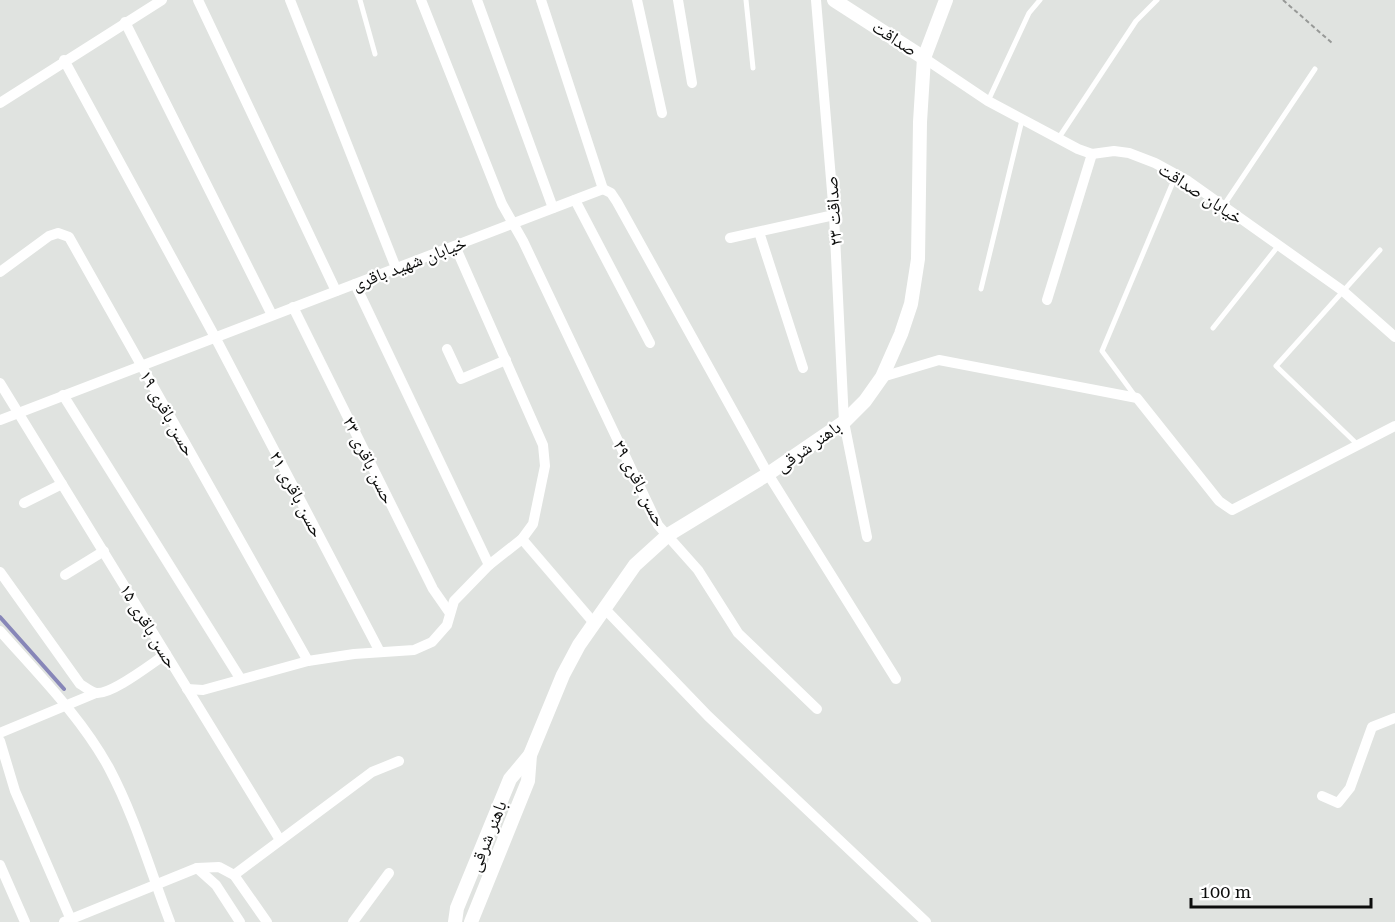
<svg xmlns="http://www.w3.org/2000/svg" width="1395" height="922" font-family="'Roboto Serif','Noto Naskh Arabic',serif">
	<rect width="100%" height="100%" fill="#e0e3e0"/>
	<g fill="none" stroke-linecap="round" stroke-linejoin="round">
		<path stroke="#8786b8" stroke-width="4" d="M0,617l64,72"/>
		<path stroke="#979997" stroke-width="2" stroke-dasharray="4.5 3" stroke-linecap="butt" d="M1283,0l49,43"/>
		<g stroke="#fff" stroke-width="5">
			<path d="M360,0l15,54"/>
			<path d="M746,0l7,68"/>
			<path d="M988,101l41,-88 11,-13"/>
			<path d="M1058,139l78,-118 21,-21"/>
			<path d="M1224,205l91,-136"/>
			<path d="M981,289l41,-169"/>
			<path d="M1213,328l66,-83"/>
			<path d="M1135,396l-33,-45 74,-176"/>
			<path d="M1358,445l-82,-79 104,-116"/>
		</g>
		<g stroke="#fff" stroke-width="10">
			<path d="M198,0l138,291"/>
			<path d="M290,0l106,268"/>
			<path d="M421,0l81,204 21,37 135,284 40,45 40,63 79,76"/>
			<path d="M477,0l76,208"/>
			<path d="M541,0l62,189"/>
			<path d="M637,0l25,113"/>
			<path d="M678,0l14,83"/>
			<path d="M816,0l18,215 10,207 23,115"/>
			<path d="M125,22l147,293"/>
			<path d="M924,58l64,43 90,48 14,5 22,-3 15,2 26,10 33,18 155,110 52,46"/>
			<path d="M64,60l151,277 165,315"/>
			<path d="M0,103l162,-103"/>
			<path d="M603,189l8,4 6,9 151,272 128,205"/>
			<path d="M575,200l75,143"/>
			<path d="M759,232l44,136"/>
			<path d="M730,238l104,-23"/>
			<path d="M0,272l49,-36 9,-3 11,4 239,424"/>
			<path d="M355,284l134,281"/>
			<path d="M1047,300l45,-146"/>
			<path d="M293,307l140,282 16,23"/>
			<path d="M447,349l14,30 45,-19"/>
			<path d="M882,377l57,-17 198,38 82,103 13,9 163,-84"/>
			<path d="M0,383l280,457"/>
			<path d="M63,395l177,283"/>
			<path d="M0,420l603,-231"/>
			<path d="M24,503l38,-19"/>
			<path d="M522,539l72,84"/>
			<path d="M0,572l80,112c5,3 11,8 16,9 16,2 56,-30 70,-39"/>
			<path d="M65,575l39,-24"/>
			<path d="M605,609l103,107 218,206"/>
			<path d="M0,631c38,43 82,87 109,137 26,49 41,102 61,154"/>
			<path d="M187,689l16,1 105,-29 46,-7 60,-4 18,-8 15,-17 7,-24 35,-36 33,-26 11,-15 12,-58 -2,-21 -88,-199"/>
			<path d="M0,733l96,-40"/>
			<path d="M0,741l15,50 57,131"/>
			<path d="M1322,796l16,7 12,-15 22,-61 23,-9"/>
			<path d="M0,865l25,57"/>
			<path d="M197,868l19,17 24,37"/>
			<path d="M234,875l138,-103 27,-11"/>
			<path d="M64,922l133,-54 22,-1 15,8 33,47"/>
			<path d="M353,922l36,-49"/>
		</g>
		<g stroke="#fff" stroke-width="14">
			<path d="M834,0l90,58"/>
			<path d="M455,922l2,-14 53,-129 20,-24"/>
			<path d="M471,922l57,-141 2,-26 33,-80 16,-30 56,-80 33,-30 100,-61 76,-52 21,-21 17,-24 19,-43 10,-30 7,-45 2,-137 4,-64 22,-58"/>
		</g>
	</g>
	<g text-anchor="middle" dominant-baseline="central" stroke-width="4.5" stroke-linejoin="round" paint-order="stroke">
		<g font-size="18" fill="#0c0d0c" stroke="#fff">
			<text transform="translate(895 38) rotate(33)">صداقت</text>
			<text transform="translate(1201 193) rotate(33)">خیابان صداقت</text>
			<text transform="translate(833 211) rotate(-94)">صداقت ۲۳</text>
			<text transform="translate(409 263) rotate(-21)">خیابان شهید باقری</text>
			<text transform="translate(168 413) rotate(61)">حسن باقری ۱۹</text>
			<text transform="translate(808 446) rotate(-35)">باهنر شرقی</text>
			<text transform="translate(369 460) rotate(64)">حسن باقری ۲۳</text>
			<text transform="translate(640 483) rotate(63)">حسن باقری ۲۹</text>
			<text transform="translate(297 494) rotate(62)">حسن باقری ۲۱</text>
			<text transform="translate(149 626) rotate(59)">حسن باقری ۱۵</text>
			<text transform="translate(487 836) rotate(-68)">باهنر شرقی</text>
		</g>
	</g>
	<path d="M1191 898v9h180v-9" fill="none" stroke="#0c0d0c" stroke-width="3"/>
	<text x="1200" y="898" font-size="18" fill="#0c0d0c" stroke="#ffffff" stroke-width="4.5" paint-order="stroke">100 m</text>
</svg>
